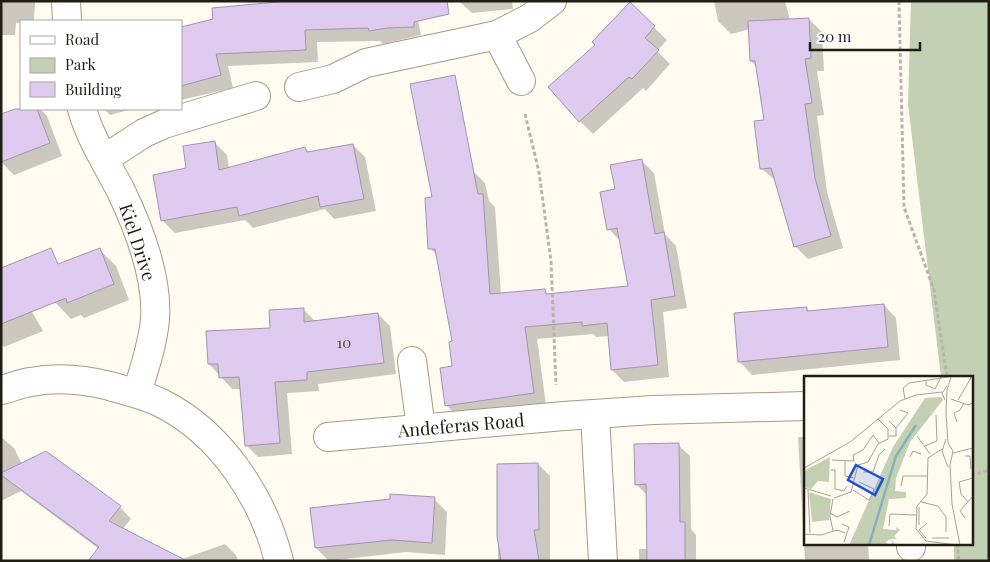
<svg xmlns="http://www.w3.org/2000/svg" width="990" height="562" font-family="'Playfair Display',serif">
	<rect width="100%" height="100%" fill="#fffbf1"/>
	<path fill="#c4d0b4" d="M911,1h78v560h-35v-18h17v-166h-30l-33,-273z"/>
	<g fill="#0003">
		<path d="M1,1h34l-1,20 -18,2 -1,12h-14z"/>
		<path d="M414,1l7,34 -38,9 -3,-3 -63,1 1,20 -90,4 5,22 -52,12v-53z"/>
		<path d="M459,1h53l1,8 -41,4z"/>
		<path d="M714,1h71l5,19 19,-1 13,13 2,39h-7l7,44 -7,1 10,76 16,56 -35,11 -13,-13 -19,-65 -14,-12 3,-48 -8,-54 -6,-6 -1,-32 -19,5 -13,-13z"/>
		<path d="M630,4l37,36 -10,11 13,13 -24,27 -3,-3 -50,46 -13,-13 17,-76z"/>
		<path d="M21,108l19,1 7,7 15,40 -48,19 -13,-13v-47z"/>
		<path d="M104,109h28l-22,6z"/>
		<path d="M214,142l13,13 2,14 76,-21 4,5 44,-8 12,12 11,54 -42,8 -9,-10 -72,19 -8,-8 -70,13 -13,-13 26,-51z"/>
		<path d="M641,160l13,13 11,61 11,12 11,62 -24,4 6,65 -45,5 -12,-12 -3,-34 -13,1 -3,-3 -56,5 9,66 -87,12 -13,-12 7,-38 1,-25 -16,-85 -8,-9 3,-50 40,-27 12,12 4,18 6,6 6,87 44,-3 4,4 80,-8 -8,-45 -12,-13 7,-39z"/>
		<path d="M99,249l17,17 13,34 -45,18 -3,-3 -10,4 -16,-17z"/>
		<path d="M1,270l17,17 25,44 -39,16 -3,-3z"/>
		<path d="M884,305l12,13 4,42 -148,15 -12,-13 -5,-48 71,-6 4,4z"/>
		<path d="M303,309l12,12 63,-7 12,12 6,48 -78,10 1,7 -32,2 5,61 -34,3 -12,-12 -5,-56h-9l-23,-25z"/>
		<path d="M1,437l13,11 8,16 98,43 11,12 -8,10 59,30 43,-15 11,11 2,6h-149l10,-12 -78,-58 -20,10z"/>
		<path d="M798,437h7v106h63l1,18h-64z"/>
		<path d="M678,445l12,11 1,73 5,6v26h-57v-12h9l-1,-54 -11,-11z"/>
		<path d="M538,464l12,12v85h-52v-96z"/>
		<path d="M434,499l13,13 -2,43 -39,-3 -77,9 -13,-13z"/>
	</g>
	<g fill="#dfcbef" stroke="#a195ac">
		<path d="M288,1h159l2,13 -35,8v5l-27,1 -18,3 -1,-3 -63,2 1,20 -90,4 5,21 -40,11v-59l32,-8 -1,-11z"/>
		<path d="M630,2l25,24 -10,12 14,12 -27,29 -3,-2 -50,45 -31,-35 47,-42 -3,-3z"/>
		<path d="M809,18l2,40 -6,1 7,44 -7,1 10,74 16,58 -37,11 -23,-79 -11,1 -6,-48 10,-1 -9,-59h-5l-2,-40z"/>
		<path d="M455,75l23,119h5l7,100 55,-5 1,5 82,-8 -11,-58 -10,2 -7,-38 15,-3 -5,-24 32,-6 13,75 9,-2 11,64 -24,4 7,65 -47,5 -4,-47 -25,3v-4l-57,5 9,66 -89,13 -5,-38 12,-2 -3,-24 3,-1 -17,-92h-7l-3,-51 7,-1 -22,-113z"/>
		<path d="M15,109h22l13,34 -49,19v-48z"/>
		<path d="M215,141l4,29 86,-23 2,5 46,-8 11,55 -44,8 -2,-11 -79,20 -2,-9 -76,14 -8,-46 33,-7 -3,-22z"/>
		<path d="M51,248l7,16 42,-16 14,36 -47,19 -1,-5 -65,26v-56z"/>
		<path d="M884,304l4,43 -150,15 -4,-49 73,-6v4z"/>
		<path d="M304,308v14l74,-9 6,50 -77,9v8l-32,2 5,61 -35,3 -6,-69 -20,1 -1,-14h-10l-2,-33 64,-3 -1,-18z"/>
		<path d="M679,443l1,79h5v39h-38l-1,-77 -11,1 -1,-41z"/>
		<path d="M46,451l75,55 -12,15 78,40h-99l11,-14 -98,-72v-2z"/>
		<path d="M538,463l1,67h-5l5,31h-38l-4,-25v-72z"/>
		<path d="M390,494l45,3 -3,46 -40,-3 -77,8 -5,-40 80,-9z"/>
	</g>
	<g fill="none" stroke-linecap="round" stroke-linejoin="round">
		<defs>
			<g id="minor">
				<path d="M66,1l1,20"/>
				<path d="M497,35l24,46"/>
				<path d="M299,87l34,-8 33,-16 131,-28 33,-17 22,-17"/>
				<path d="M82,109c8,29 25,55 39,82 18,38 37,86 34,128 -2,25 -11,50 -18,74"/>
				<path d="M104,159l40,-26 20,-9 92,-28"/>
				<path d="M412,361l9,67"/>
				<path d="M1,390c10,-2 20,-7 30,-8 25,-5 55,-2 79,4 17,5 35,9 51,17 60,30 102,94 118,158"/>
				<path d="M595,415l8,146"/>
				<path d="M328,437l236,-21 89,-6 152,-4"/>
				<path d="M911,543v4"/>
			</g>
		</defs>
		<use href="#minor" stroke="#a59b84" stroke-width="30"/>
		<g stroke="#b9b5ac" stroke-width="3" stroke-dasharray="4 2.5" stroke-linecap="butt">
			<path d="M899,1l5,206 30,83 13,87"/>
			<path d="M525,114l14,58 12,89 5,124"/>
			<path d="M971,476l18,-6"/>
			<path d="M957,543l2,18"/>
		</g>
		<use href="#minor" stroke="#fff" stroke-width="28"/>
	</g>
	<g text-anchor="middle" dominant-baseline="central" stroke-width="4" stroke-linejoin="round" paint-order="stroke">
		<g font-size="15" fill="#50484b">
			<text x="344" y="342">10</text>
		</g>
		<g font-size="18" fill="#201d14" stroke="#fff">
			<text transform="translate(138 242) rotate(72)">Kiel Drive</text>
			<text transform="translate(461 425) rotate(-5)">Andeferas Road</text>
		</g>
	</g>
	<g transform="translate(804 376)">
		<rect width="169" height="169" fill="#fffbf1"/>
		<path d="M137,21l2,3 -33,42 -14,36 -1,13 11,1v6l-17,1 -6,30 13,1 1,-3 3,3 -6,6 3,3h-6l4,4 -5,2 3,-3 -3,-3 -4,3 2,3h-39l44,-98 32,-49zM26,81l-1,25 -11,-1 -7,8 -7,-2v-16zM5,116l22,7 -2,21 -17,2z" fill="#c4d0b4"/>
		<path fill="none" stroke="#82b3ba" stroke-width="2.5" d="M65,169l27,-89 20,-31"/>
		<path fill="none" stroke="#a6a299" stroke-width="1" d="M147,0l-4,14 -1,23 2,30 5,8 -3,14 2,39 8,41M122,4v5l9,4 6,-12M101,23l-2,-11 6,-5 39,-6M147,23l17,6 5,-2M141,24l-3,-7 5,-7M154,24l14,-24M85,45l7,7v8h-7M153,46l-3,-9 6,-3 4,-7M92,52l12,-15 -8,-3M113,60l13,18M142,63l-4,12 6,16M121,70l12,-5 -1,-26M138,73l-14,9 -1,36 -10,12 -1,23 10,12 30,4M149,77l20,-5M161,80h5l1,13M106,81l3,-6 8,3M28,84l22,1 -1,-6 10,-5 10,-15 6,8M41,85v15l9,2M0,92l46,-26 50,-41 16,-6 26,-3M27,94h4v19l9,2 3,-5M59,96h10l6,-17 6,-6M55,106l15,7 -1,4M97,110l2,-10h24M0,112l27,8M4,114l2,43M49,114l16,10 3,-6M30,122l17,-6 7,-27 10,-3 10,-18 10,-5v-10l-10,-10M117,126l17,4 8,11v15M164,126l-7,-8 -2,-12 14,-4M26,137l7,4 13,-6M161,142l-5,-7 13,-15M38,148l7,3 -5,15M115,149v-18M85,150l1,-12 26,1M29,155l-3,-15 3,-17M0,158l17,1 16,-5 8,3M122,162l-7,-8 8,-7M128,162h17"/>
		<path fill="#1d4ed8" fill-opacity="0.15" stroke="#1d4ed8" stroke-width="2.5" d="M52,89l27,14 -8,16 -27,-15z"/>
		<rect width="169" height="169" fill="none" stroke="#201d14" stroke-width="2.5"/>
	</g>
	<rect width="990" height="562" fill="none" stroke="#201d14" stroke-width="5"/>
	<rect x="20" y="20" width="162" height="90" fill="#ffffff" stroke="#a6a5a1"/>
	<rect x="30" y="36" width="25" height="8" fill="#ffffff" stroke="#a6a5a1"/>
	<text x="65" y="45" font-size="15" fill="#201d14">Road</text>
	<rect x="30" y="58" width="25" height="15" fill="#c4d0b4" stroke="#a6a5a1"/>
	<text x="65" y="70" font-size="15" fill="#201d14">Park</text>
	<rect x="30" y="82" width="25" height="15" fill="#dfcbef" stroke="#a6a5a1"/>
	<text x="65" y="95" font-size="15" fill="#201d14">Building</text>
	<path d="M810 42v8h110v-8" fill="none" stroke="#201d14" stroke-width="2.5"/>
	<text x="818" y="42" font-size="15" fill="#201d14" stroke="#ffffff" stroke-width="4" paint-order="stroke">20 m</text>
</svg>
